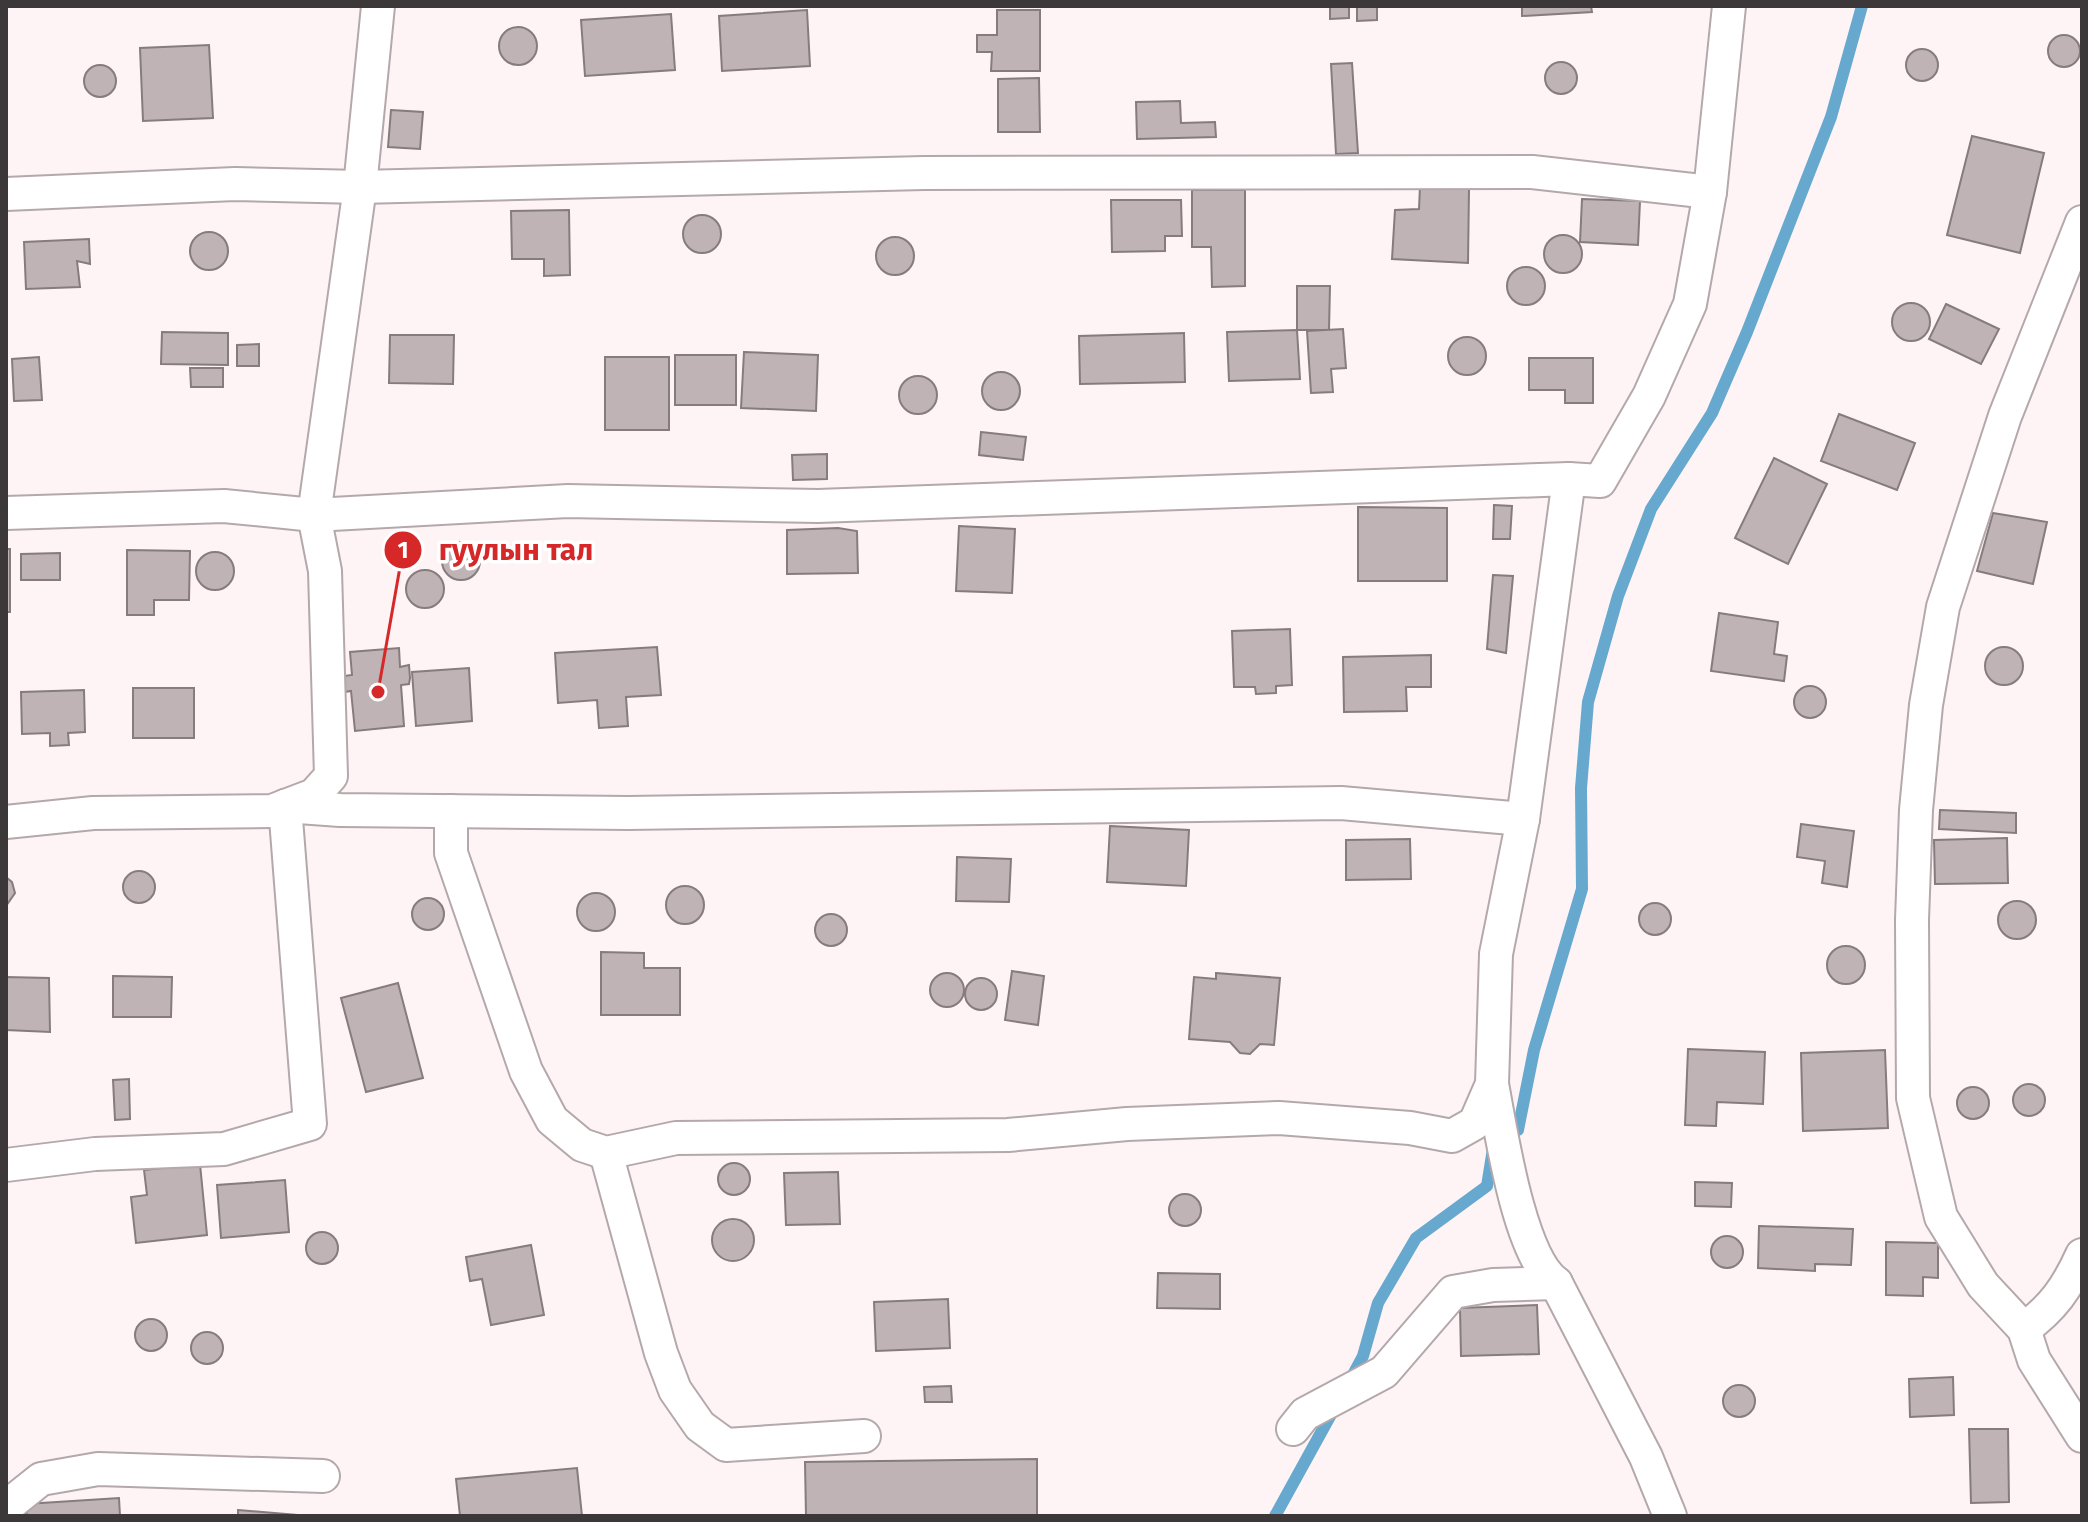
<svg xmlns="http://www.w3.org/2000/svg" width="2088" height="1522" font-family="'Fira Sans',sans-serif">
	<rect width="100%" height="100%" fill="#fef4f6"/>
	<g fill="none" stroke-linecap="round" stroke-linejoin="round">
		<g stroke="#66a8ce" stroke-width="12">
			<path d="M1504,1122l14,8 16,-80 48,-161 -1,-101 7,-86 30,-106 33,-87 61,-96 35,-81 84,-215 31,-111"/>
			<path d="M1349,1382l14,-26 15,-53 38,-65 71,-52 6,-37"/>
			<path d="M1275,1516l59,-107"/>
		</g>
	</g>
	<g fill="#bfb3b5" stroke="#867b7d" stroke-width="2">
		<path d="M1330,6h19v12l-19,1z"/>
		<path d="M1357,6h20v14l-20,1z"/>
		<path d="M1522,6h69l1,6 -70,4z"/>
		<path d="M807,10l3,56 -88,5 -3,-55z"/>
		<path d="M997,10h43v61h-49l1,-19h-15v-17h20z"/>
		<path d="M671,14l4,56 -90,6 -4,-56z"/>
		<circle cx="518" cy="46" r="19"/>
		<circle cx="2064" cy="51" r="16"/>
		<path d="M209,45l4,73 -70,3 -3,-73z"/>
		<circle cx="1922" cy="65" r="16"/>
		<circle cx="1561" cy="78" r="16"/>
		<path d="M1352,63l6,90 -22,1 -5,-90z"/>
		<circle cx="100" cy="81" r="16"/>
		<path d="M1039,78l1,54h-42v-53z"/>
		<path d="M1180,101l1,22 34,-1 1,15 -79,2 -1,-37z"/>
		<path d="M391,110l32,2 -3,37 -32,-2z"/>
		<path d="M1972,136l72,17 -24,100 -73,-18z"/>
		<path d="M1420,186l49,3 -1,74 -76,-4 3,-49 24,-1z"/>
		<path d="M1192,190h53v96l-33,1 -1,-40h-19z"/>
		<path d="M1582,199l58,2 -2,44 -58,-3z"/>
		<path d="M1111,200h70l1,36h-17v15l-53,1z"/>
		<path d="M569,210l1,65 -26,1v-17h-32l-1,-48z"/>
		<circle cx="702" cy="234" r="19"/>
		<circle cx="209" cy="251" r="19"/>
		<circle cx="1563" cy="254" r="19"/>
		<circle cx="895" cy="256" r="19"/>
		<path d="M89,239l1,25 -13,-3 3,26 -54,2 -2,-47z"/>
		<circle cx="1526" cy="286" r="19"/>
		<path d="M1297,286h33l-1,44h-32z"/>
		<circle cx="1911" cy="322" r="19"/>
		<path d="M1946,304l53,25 -18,35 -52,-25z"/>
		<path d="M1343,329l3,39 -15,1 2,23 -22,1 -4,-62z"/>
		<path d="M1297,330l3,49 -71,2 -2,-49z"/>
		<path d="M162,332l66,1v32l-67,-1z"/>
		<path d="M1184,333l1,49 -105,2 -1,-48z"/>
		<path d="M390,335h64l-1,49 -64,-1z"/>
		<circle cx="1467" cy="356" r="19"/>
		<path d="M259,344v22h-22v-21z"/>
		<path d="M744,352l74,3 -2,56 -75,-3z"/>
		<rect x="675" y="355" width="61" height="50"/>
		<path d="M39,357l3,43 -28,1 -2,-42z"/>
		<rect x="605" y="357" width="64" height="73"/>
		<path d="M1529,358h64v45h-28v-13h-36z"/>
		<path d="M190,368h33v19h-32z"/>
		<circle cx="1001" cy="391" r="19"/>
		<circle cx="918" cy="395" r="19"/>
		<path d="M1839,414l76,29 -18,47 -76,-29z"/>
		<path d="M981,432l45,5 -3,23 -44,-5z"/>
		<path d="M827,454v25l-34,1 -1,-25z"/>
		<path d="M1774,458l53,26 -39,80 -53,-26z"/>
		<path d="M1494,505l18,1 -2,33h-17z"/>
		<path d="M1358,507l89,1v73h-89z"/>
		<path d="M1993,513l54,9 -14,62 -56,-13z"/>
		<path d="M959,526l56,3 -3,64 -56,-2z"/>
		<path d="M838,528l19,3 1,42 -71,1v-44z"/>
		<circle cx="461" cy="561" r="19"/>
		<rect x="6" y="549" width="4" height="63"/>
		<path d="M127,550l63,1 -1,49h-35v15h-27z"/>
		<circle cx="215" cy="571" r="19"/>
		<path d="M60,553v27h-39v-26z"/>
		<circle cx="425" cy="589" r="19"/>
		<path d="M1493,575l20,1 -7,77 -19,-4z"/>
		<path d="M1719,613l59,9 -4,32 13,2 -3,25 -73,-10z"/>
		<path d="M1290,629l2,56 -16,1v7l-20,1 -1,-7h-21l-2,-56z"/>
		<path d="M657,647l4,48 -35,2 2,29 -29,2 -2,-28 -39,3 -3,-50z"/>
		<circle cx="2004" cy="666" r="19"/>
		<path d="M399,648l1,19 9,-2 1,13 -1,6 -8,1 3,41 -49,5 -4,-40 -13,2 -2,-16 16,-2 -2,-23z"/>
		<path d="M1431,655v32h-25l1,24 -63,1 -1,-55z"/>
		<path d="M469,668l3,53 -56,5 -4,-54z"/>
		<circle cx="1810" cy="702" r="16"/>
		<rect x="133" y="688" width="61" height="50"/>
		<path d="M84,690l1,42 -17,1 1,12 -19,1v-13l-28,1 -1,-42z"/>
		<path d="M1940,810l76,3v20l-77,-4z"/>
		<path d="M1801,824l53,7 -7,56 -25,-4 3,-22 -28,-4z"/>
		<path d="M1110,826l79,4 -3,56 -79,-4z"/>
		<path d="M2007,838l1,45 -73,1 -1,-44z"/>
		<path d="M1410,839l1,40 -65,1v-40z"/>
		<path d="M957,857l54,2 -2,43 -53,-1z"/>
		<circle cx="139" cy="887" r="16"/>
		<path d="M6,877l6,5 3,11 -9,13z"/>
		<circle cx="685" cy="905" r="19"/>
		<circle cx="596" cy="912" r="19"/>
		<circle cx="428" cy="914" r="16"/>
		<circle cx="2017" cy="920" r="19"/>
		<circle cx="1655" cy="919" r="16"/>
		<circle cx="831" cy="930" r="16"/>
		<circle cx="1846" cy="965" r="19"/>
		<path d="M601,952l43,1v15h36v47h-79z"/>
		<path d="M1012,971l32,5 -6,49 -33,-5z"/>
		<circle cx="947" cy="990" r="17"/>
		<path d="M1216,973l64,5 -6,67 -14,-1 -10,10 -10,-1 -10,-11 -41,-3 5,-62 22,2z"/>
		<path d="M113,976l59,1 -1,40h-58z"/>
		<path d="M6,977l43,1 1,54 -44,-2z"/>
		<circle cx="981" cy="994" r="16"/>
		<path d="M398,983l25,95 -57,14 -25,-94z"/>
		<path d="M1688,1049l77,3 -2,52 -46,-2 -1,24 -31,-1z"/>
		<path d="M1885,1050l3,78 -85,3 -2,-78z"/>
		<path d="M129,1079l1,40 -15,1 -2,-40z"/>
		<circle cx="2029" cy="1100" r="16"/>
		<circle cx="1973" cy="1103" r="16"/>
		<circle cx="734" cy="1179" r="16"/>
		<path d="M200,1164l7,71 -71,8 -5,-46 16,-2 -3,-25z"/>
		<path d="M838,1172l2,52 -54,1 -2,-52z"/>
		<path d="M285,1180l4,52 -68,6 -4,-53z"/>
		<path d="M1695,1182l37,1 -1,24 -36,-1z"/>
		<circle cx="1185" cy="1210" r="16"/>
		<circle cx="733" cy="1240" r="21"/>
		<path d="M1759,1226l94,3 -2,36 -36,-1v7l-57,-3z"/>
		<circle cx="322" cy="1248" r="16"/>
		<circle cx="1727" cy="1252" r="16"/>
		<path d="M1886,1242l52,1v35l-15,-1v19l-37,-1z"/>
		<path d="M531,1245l13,70 -53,10 -9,-46 -12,2 -4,-24z"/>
		<path d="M1158,1273l62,1v35l-63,-1z"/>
		<path d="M948,1299l2,49 -74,3 -2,-49z"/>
		<path d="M1537,1305l2,49 -78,2 -1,-48z"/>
		<circle cx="151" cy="1335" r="16"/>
		<circle cx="207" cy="1348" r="16"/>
		<path d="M1953,1377l1,38 -44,2 -1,-38z"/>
		<circle cx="1739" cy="1401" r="16"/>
		<path d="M951,1386l1,16h-27l-1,-15z"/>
		<path d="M1969,1429h39l1,73 -38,1z"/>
		<path d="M1037,1459v57h-231l-1,-54z"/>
		<path d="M577,1468l5,48h-122l-4,-37z"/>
		<path d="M119,1498l1,18h-93l-1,-12z"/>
		<path d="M238,1510l59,5v1h-59z"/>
	</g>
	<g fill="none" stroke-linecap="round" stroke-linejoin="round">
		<defs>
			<g id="minor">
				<path d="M6,194l229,-10 125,3 564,-14 608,-1 178,20"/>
				<path d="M2082,222l-77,194 -62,191 -17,98 -10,105 -4,110 1,178 28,119 42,68 41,44 10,31 48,76"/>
				<path d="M6,513l218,-7 90,9 254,-14 250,5 751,-27 31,2 49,-85 41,-92 20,-112 19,-186"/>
				<path d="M285,806l55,4 288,3 713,-10 182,16"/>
				<path d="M451,811v42l75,218 26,49 30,25 24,8 70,-15 332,-3 119,-11 152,-6 131,10 42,8 23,-13 17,-39 4,-130 27,-135 46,-340"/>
				<path d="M6,822l87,-9 179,-2 42,-16 17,-19 -6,-205 -11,-56 46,-328 18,-181"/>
				<path d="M1492,1084c9,47 27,172 64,199l90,174 24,59"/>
				<path d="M606,1153l55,200 14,37 25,36 26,19 138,-9"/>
				<path d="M6,1165l89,-11 129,-5 86,-25 -25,-318"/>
				<path d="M2024,1329c29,-21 43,-41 58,-74"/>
				<path d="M1293,1429l12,-15 79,-42 69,-80 40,-7 63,-2"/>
				<path d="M6,1507l35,-28 57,-10 225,7"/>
			</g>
		</defs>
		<use href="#minor" stroke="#b4a8ab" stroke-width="36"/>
		<use href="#minor" stroke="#fff" stroke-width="32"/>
	</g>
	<path fill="none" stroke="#d62828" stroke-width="3" d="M378 692L403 550"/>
	<g fill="#d62828" stroke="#fff" stroke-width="3">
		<circle cx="378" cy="692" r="8"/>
		<circle cx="403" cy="550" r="20"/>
	</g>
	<g font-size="24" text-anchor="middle" font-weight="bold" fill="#fff">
		<text x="403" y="558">1</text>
	</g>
	<g font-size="30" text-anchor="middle" font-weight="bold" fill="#d62828" stroke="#fff" stroke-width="7" stroke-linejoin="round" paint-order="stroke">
		<text x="516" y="560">гуулын тал</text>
	</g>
	<rect width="2088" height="1522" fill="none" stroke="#3c3738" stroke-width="16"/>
</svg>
